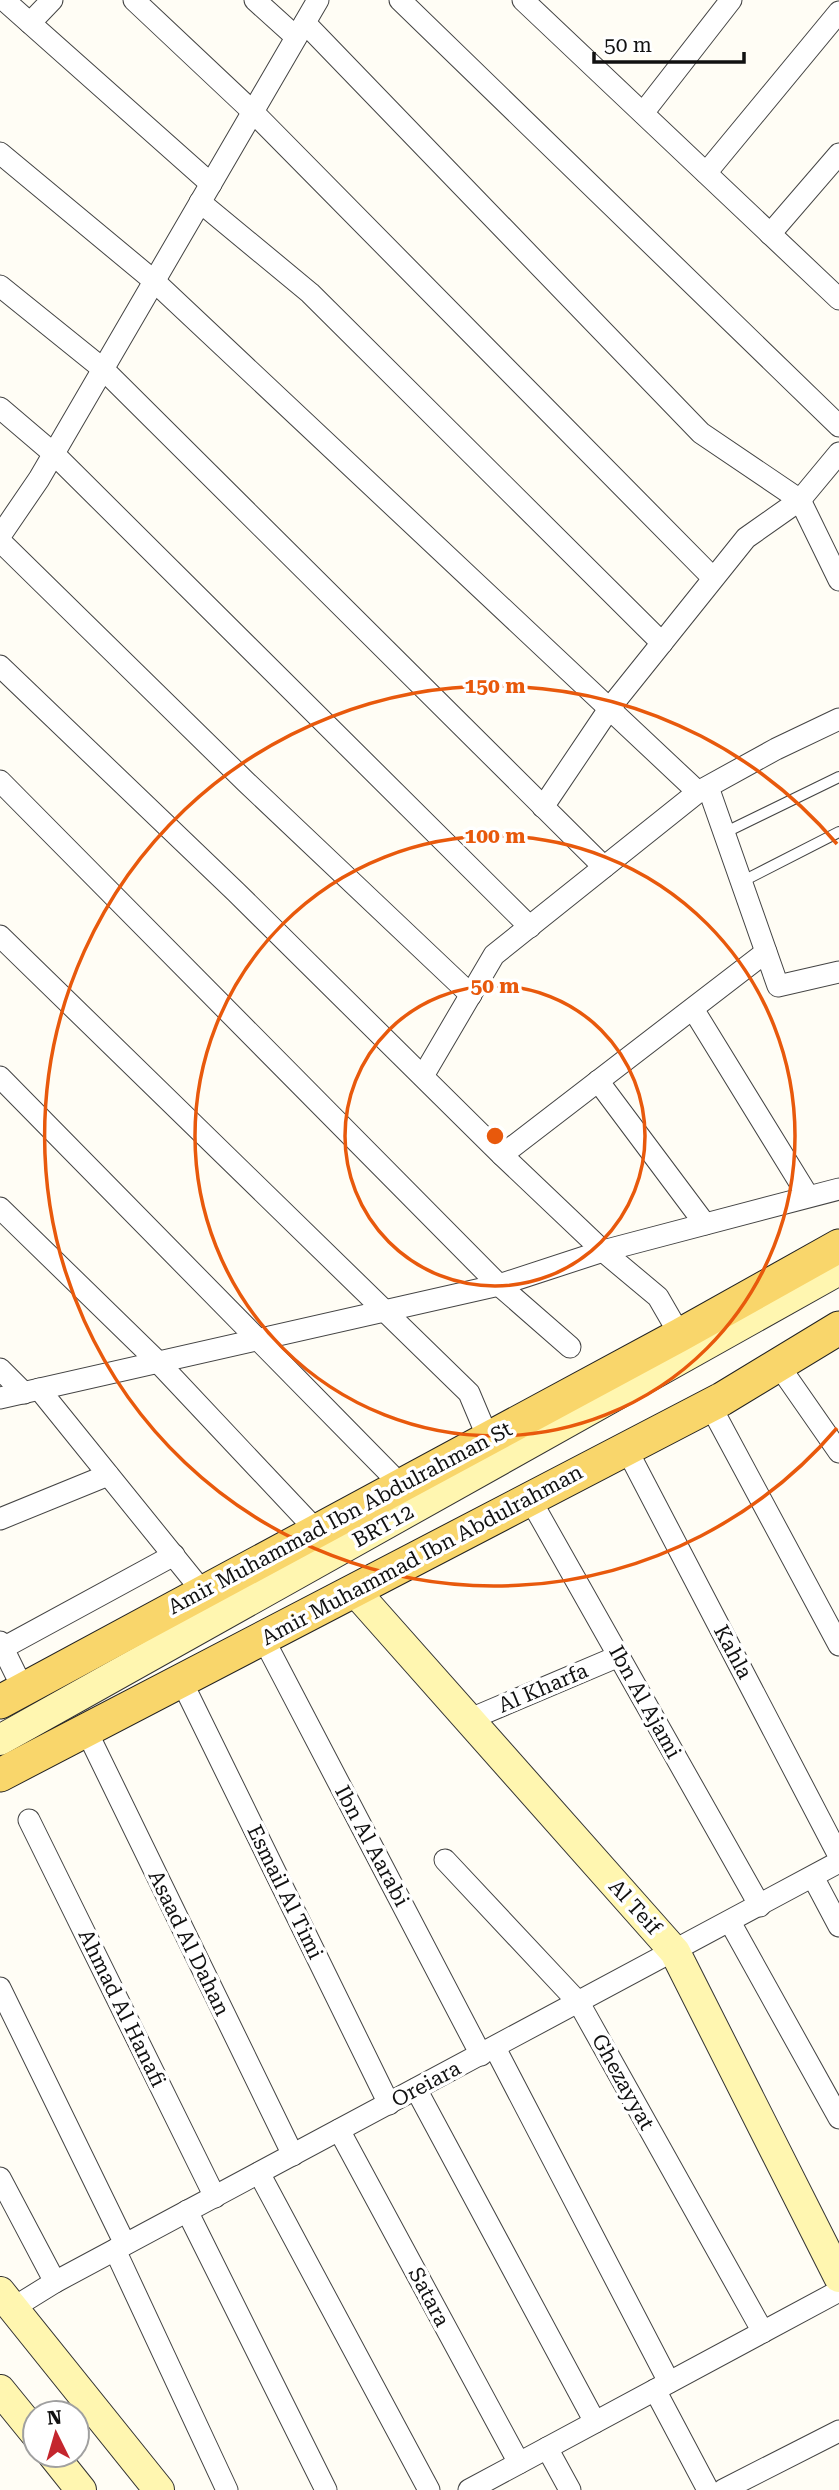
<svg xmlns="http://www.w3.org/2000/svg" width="839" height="2490" font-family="'Roboto Serif',serif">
	<rect width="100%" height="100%" fill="#fffdf5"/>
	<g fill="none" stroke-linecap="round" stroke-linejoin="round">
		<defs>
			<g id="lane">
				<path d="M724,833l115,-56"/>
				<path d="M741,882l98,-50"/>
			</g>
			<g id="street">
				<path d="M4,0l207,184"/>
				<path d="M134,0l119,112 460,466"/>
				<path d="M255,0l41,37"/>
				<path d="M400,0l439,426"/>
				<path d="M523,0l316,299"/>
				<path d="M30,23l22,-23"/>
				<path d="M305,23l396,410 99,67 39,80"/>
				<path d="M643,113l88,-113"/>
				<path d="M0,153l154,128 544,511"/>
				<path d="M706,173l133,-161"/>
				<path d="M200,202l110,91 352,350"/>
				<path d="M770,234l69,-80"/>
				<path d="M0,286l103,83 501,498"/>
				<path d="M0,408l54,46 476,473"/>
				<path d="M0,536l39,-57 279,-479"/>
				<path d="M0,541l246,241 225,213"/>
				<path d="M0,666l236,226 266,263 101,96 55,46 22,38"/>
				<path d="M0,781l499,504 71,62"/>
				<path d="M708,787l70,199 61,-14"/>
				<path d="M543,807l66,-98 137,-171 54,-38 39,-47"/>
				<path d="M0,936l469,457 19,45"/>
				<path d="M693,1009l115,187"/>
				<path d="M423,1076l71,-121 204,-163 78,-43 63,-30"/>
				<path d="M0,1077l401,408"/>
				<path d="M598,1081l107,143"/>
				<path d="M502,1155l264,-203"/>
				<path d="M0,1208l158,154 159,169"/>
				<path d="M777,1363l62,89"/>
				<path d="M0,1369l24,24"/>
				<path d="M39,1389l164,203"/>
				<path d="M0,1398l499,-113 104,-34 236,-62"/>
				<path d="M710,1405l129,240"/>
				<path d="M626,1448l213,408"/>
				<path d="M530,1499l230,407"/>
				<path d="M0,1519l108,-44"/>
				<path d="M263,1638l218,417"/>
				<path d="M0,1642l23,47"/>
				<path d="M3,1648l171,-93"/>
				<path d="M181,1680l208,424"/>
				<path d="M468,1720l151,-64"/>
				<path d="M86,1730l207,425"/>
				<path d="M29,1820l186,377"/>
				<path d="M445,1860l134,143 184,329"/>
				<path d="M813,1877l26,49"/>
				<path d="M730,1922l109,196"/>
				<path d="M0,1988l125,256"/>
				<path d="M495,2048l174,334"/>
				<path d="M416,2089l179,333"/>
				<path d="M339,2130l180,333"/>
				<path d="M259,2173l170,317"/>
				<path d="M0,2178l55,104"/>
				<path d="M187,2211l139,279"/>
				<path d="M115,2250l112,240"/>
				<path d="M13,2308l42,-26 784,-420"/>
				<path d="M655,2390l53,100"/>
				<path d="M547,2448l23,42"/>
				<path d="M469,2490l370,-199"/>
				<path d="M723,2490l116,-59"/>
			</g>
			<g id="secondary">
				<path d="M354,1590l321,362 164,325"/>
				<path d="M0,1740l839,-470"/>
				<path d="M0,2292l159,198"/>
				<path d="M0,2390l35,43"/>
				<path d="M53,2455l28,35"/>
			</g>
			<g id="primary">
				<path d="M0,1702l680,-367 159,-89"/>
				<path d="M0,1775l722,-376 117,-71"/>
			</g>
		</defs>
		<use href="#lane" stroke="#444" stroke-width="12"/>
		<use href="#street" stroke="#444" stroke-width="23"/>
		<use href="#secondary" stroke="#333" stroke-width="32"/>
		<use href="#primary" stroke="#222" stroke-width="35"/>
		<use href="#lane" stroke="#fff" stroke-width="10"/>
		<use href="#street" stroke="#fff" stroke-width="21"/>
		<use href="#secondary" stroke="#fff6b0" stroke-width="30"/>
		<use href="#primary" stroke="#f9d66b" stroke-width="33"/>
	</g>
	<g fill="none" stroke="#e8590c" stroke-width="3.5">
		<circle cx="495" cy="1136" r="150"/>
		<circle cx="495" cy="1136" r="300"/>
		<path d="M837 1428A450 450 0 1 1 837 844"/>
	</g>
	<g text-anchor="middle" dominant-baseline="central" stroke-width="7" stroke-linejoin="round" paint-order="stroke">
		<g font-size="21" fill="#111" stroke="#fff">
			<text transform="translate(340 1518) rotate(-28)">Amir Muhammad Ibn Abdulrahman St</text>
			<text transform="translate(383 1526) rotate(-29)">BRT12</text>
			<text transform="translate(422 1555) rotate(-28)">Amir Muhammad Ibn Abdulrahman</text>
			<text transform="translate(733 1652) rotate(62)">Kahla</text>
			<text transform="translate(543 1688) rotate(-23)">Al Kharfa</text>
			<text transform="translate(645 1702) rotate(61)">Ibn Al Ajami</text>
			<text transform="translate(372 1846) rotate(62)">Ibn Al Aarabi</text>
			<text transform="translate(285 1892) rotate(64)">Esmail Al Timi</text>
			<text transform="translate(635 1907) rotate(48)">Al Teif</text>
			<text transform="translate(189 1943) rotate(64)">Asaad Al Dahan</text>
			<text transform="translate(122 2008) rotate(64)">Ahmad Al Hanafi</text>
			<text transform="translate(623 2082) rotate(61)">Ghezayyat</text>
			<text transform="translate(426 2084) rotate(-28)">Oreiara</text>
			<text transform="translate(429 2297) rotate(62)">Satara</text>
		</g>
	</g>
	<circle cx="495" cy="1136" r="10" fill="#e8590c" stroke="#fff" stroke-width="3.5"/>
	<g font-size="21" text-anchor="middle" font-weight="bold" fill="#e8590c" stroke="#fff" stroke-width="7" stroke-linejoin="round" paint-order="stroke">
		<text x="495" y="693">150 m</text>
		<text x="495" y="843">100 m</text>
		<text x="495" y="993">50 m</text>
	</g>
	<g transform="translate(56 2434) rotate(355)"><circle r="33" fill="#ffffff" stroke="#a0a0a0" stroke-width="2"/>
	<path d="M0-5L12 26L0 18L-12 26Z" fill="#c4262e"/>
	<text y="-10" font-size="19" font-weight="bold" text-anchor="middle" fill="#111111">N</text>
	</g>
	<path d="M594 52v10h150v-10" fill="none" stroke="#111111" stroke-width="3.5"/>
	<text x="604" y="52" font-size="21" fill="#111111" stroke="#ffffff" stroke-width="5" paint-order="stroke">50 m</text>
</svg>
